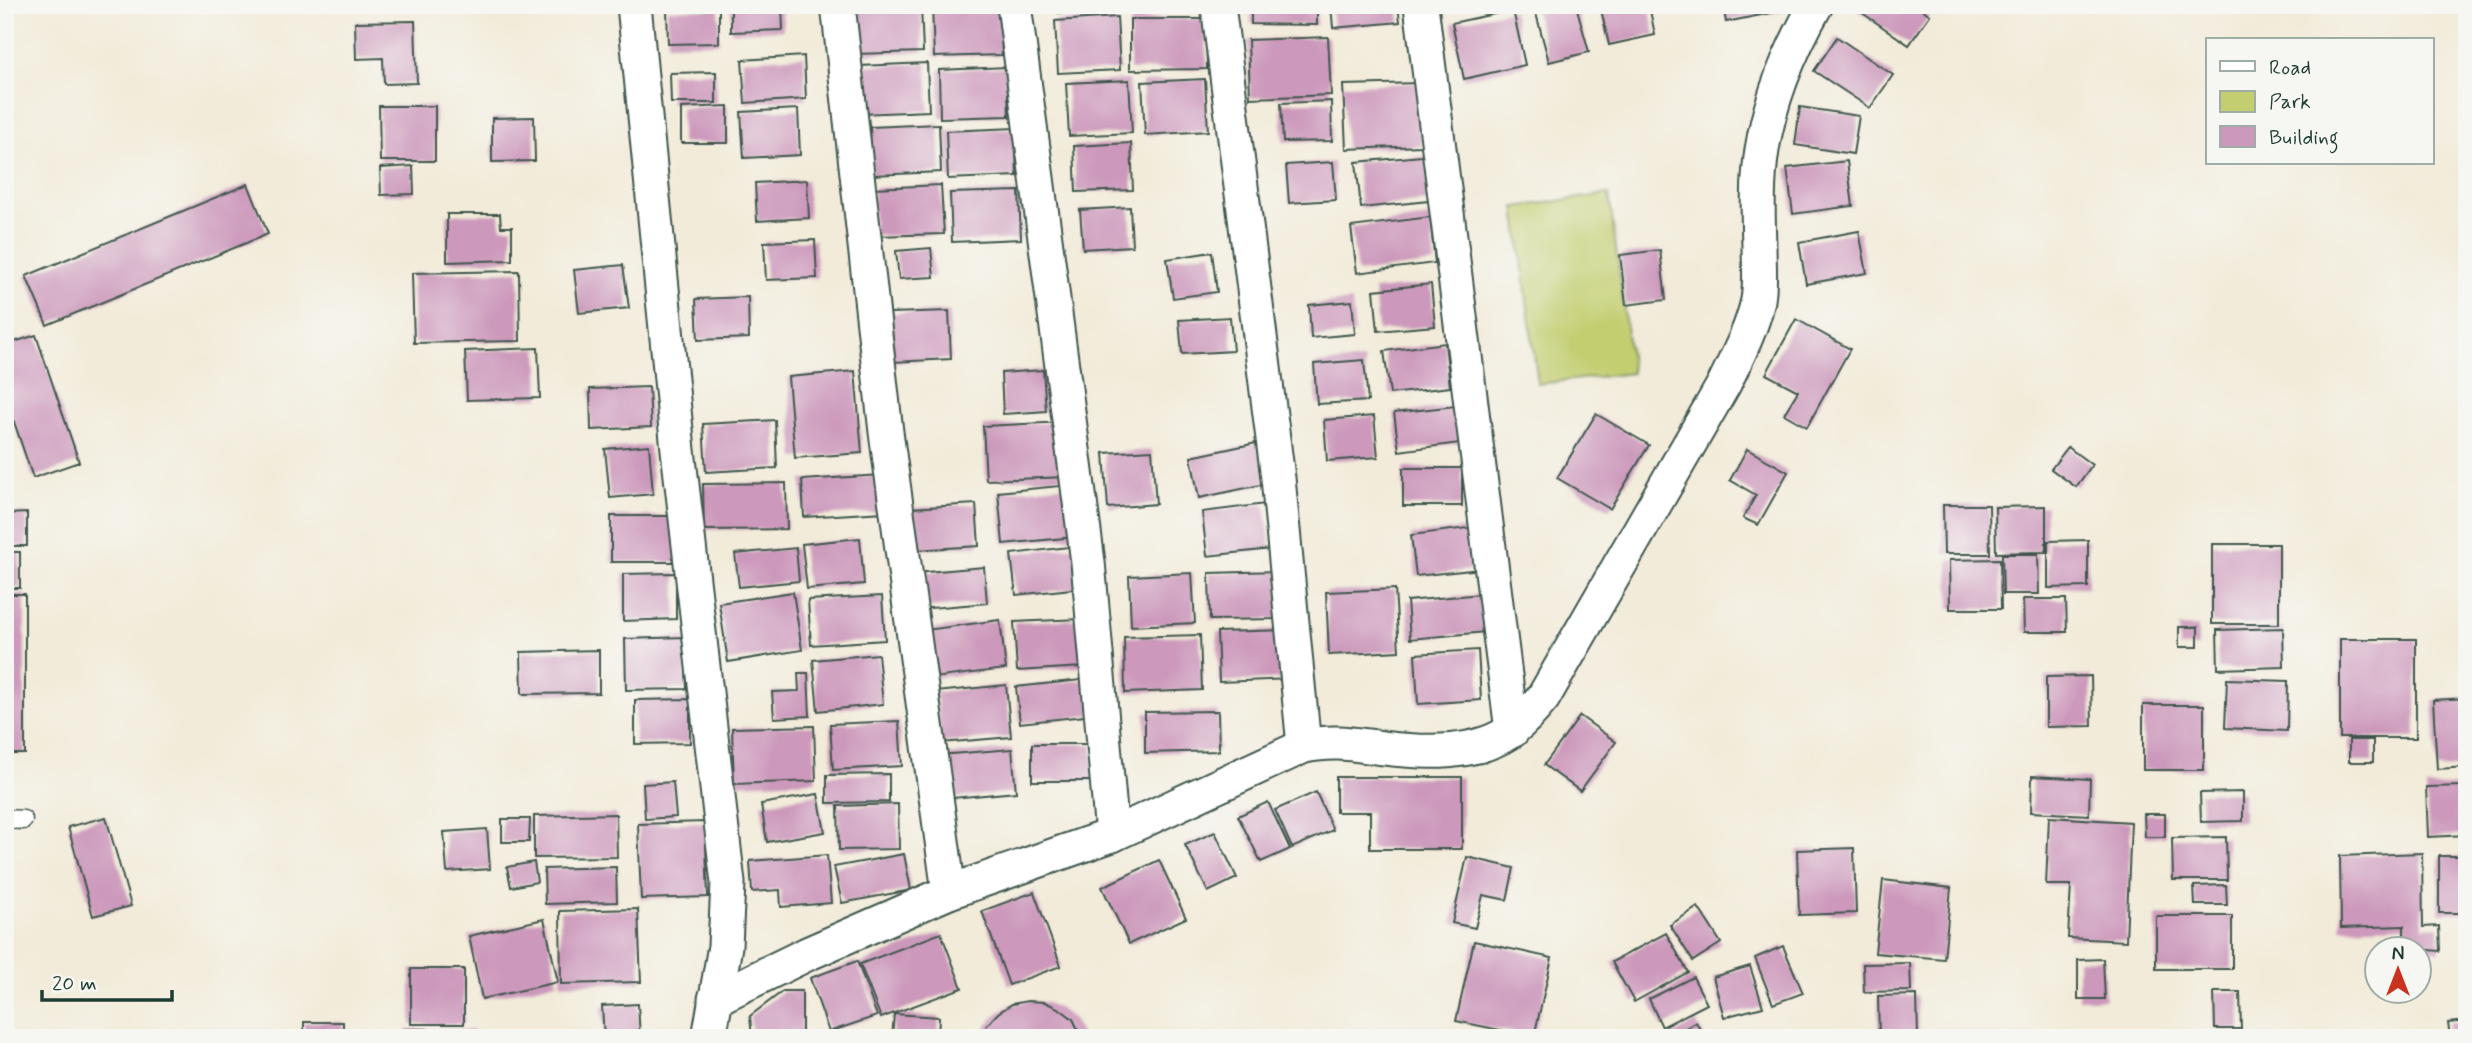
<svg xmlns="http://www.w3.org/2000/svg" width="2472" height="1043" font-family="Mynerve,sans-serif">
	<rect width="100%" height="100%" fill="#f6f6f2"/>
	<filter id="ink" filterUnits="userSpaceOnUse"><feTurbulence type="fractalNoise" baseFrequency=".0143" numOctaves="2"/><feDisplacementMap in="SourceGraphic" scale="14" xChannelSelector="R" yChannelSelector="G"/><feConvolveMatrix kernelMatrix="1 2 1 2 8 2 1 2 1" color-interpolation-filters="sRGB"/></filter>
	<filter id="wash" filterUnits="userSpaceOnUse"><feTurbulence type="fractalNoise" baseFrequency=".00686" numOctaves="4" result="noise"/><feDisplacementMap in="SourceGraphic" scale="28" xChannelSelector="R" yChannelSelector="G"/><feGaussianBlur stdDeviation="1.57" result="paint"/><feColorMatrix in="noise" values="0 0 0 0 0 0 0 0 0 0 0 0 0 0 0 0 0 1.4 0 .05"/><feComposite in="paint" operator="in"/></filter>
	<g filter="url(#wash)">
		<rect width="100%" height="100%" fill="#f2ebd9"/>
		<path fill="#c2ce70" stroke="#708652" stroke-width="2" d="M1609,194l23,179 -94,11 -23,-177z"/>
		<g id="blocks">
			<g fill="#cc98bb">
				<path d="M731,5h51l1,25 -52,2z"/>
				<path d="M921,5l2,47 -69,2 -2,-48z"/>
				<path d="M932,5h68l2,50 -68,2z"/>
				<path d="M1057,5h63v4l-62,4z"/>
				<path d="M1134,5h62v4l-62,3z"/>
				<path d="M1251,5h66v20l-66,-1z"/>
				<path d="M1331,5h67l2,17 -67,6z"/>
				<path d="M1576,5l13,47 -40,10 -15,-56z"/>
				<path d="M1600,5h49l6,30 -46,10z"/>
				<path d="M1723,5h57l1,6 -55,11z"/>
				<path d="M1861,5h55l14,10 -21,30 -51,-35z"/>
				<path d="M667,9h52v34l-51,1z"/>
				<path d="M1513,10l12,55 -61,14 -12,-56z"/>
				<path d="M1117,17l3,53 -62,3 -3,-52z"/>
				<path d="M1130,19h76l1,50 -77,1z"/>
				<path d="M415,21l2,62 -33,1 -1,-26 -27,1 -1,-37z"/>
				<path d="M1328,37l3,58 -81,3 -2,-58z"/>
				<path d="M1837,37l56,38 -23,33 -56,-37z"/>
				<path d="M804,56l2,43 -61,4 -3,-43z"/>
				<path d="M927,63l2,48 -69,3 -1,-48z"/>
				<path d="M1007,67l2,49 -69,2 -1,-48z"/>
				<path d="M716,72v31h-45l-1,-30z"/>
				<path d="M1205,79l3,52 -63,4 -3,-53z"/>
				<path d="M1129,80l3,53 -63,3 -3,-53z"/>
				<path d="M1420,83l2,63 -76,3 -3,-64z"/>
				<path d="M1331,101l1,40 -49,1 -2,-39z"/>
				<path d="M379,106h56v55h-55z"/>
				<path d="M728,106v37h-47v-35z"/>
				<path d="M1800,107l59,9 -6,38 -58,-9z"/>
				<path d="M798,109l2,46 -56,3 -3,-46z"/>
				<path d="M534,117l1,44 -43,1v-44z"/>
				<path d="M939,124l2,48 -69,3 -2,-48z"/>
				<path d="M1015,128l2,48 -69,3 -2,-48z"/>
				<path d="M1131,143l2,47 -57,2 -2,-46z"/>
				<path d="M1433,155l5,45 -77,8 -5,-46z"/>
				<path d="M1847,161l6,45 -60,8 -6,-46z"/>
				<path d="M1333,162l3,38 -47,3 -3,-38z"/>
				<path d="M413,166l1,28 -33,1 -1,-27z"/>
				<path d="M807,180l2,38 -52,3 -2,-38z"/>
				<path d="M248,184l20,50 -221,91 -21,-49z"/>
				<path d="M941,185l3,49 -70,2 -1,-48z"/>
				<path d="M1019,191l2,48 -69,3 -2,-49z"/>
				<path d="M1130,207l2,39 -49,3 -3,-39z"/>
				<path d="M447,214h53l1,13h11v33l-65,2z"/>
				<path d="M1430,217l5,46 -78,10 -6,-46z"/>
				<path d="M1859,231l8,42 -61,11 -7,-42z"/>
				<path d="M815,240l2,38 -51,2 -2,-38z"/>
				<path d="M931,248l3,29 -35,2 -3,-28z"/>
				<path d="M1660,250l6,50 -40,5 -6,-50z"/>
				<path d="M1212,252l5,40 -44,6 -6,-39z"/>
				<path d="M623,265l6,43 -50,5 -5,-43z"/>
				<path d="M519,271l1,70 -106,2 -2,-70z"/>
				<path d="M1431,284l4,42 -57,5 -4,-41z"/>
				<path d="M748,297l1,41 -51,2 -2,-41z"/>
				<path d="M1352,301l3,33 -44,4 -2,-33z"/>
				<path d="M949,311l2,48 -58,3 -3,-49z"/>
				<path d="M1230,317l3,34 -51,3 -3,-34z"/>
				<path d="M1796,319l54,30 -43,78 -23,-13 14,-23 -32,-17z"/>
				<path d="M36,335l43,127 -46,16 -28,-83v-50z"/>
				<path d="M1445,343l5,44 -60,7 -6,-43z"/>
				<path d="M538,348l2,50 -73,2 -2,-49z"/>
				<path d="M1364,360l4,41 -51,3 -3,-40z"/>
				<path d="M1043,370l3,41 -43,3 -2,-41z"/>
				<path d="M855,371l7,82 -67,5 -7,-81z"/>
				<path d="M649,387l2,40 -60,3 -1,-41z"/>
				<path d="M1455,406l5,37 -61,8 -5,-38z"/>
				<path d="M1596,414l53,31 -39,64 -53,-31z"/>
				<path d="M1374,416l4,41 -51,4 -3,-41z"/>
				<path d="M775,420l2,48 -71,4 -3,-48z"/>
				<path d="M1065,422l3,55 -82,3 -3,-54z"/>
				<path d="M1261,442l9,41 -71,15 -8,-41z"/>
				<path d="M649,445l4,49 -43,4 -5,-49z"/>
				<path d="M2068,447l24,18 -16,22 -25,-18z"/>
				<path d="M1747,449l41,23 -30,53 -15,-7 13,-23 -26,-15z"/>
				<path d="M1152,450l4,54 -48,4 -4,-55z"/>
				<rect x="1403" y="468" width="59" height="38"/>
				<path d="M882,475l2,37 -80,5 -2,-37z"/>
				<path d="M786,483l1,46 -83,1 -1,-46z"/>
				<path d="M1070,485l5,52 -72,7 -5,-52z"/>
				<path d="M976,504l3,42 -65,4 -3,-42z"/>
				<path d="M1265,504l6,45 -64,7 -5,-44z"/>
				<path d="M1943,505h46l1,49h-46z"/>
				<path d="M2046,506v46l-50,1 -1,-46z"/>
				<path d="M27,513v33h-22v-32z"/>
				<rect x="611" y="516" width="65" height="46"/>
				<path d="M1475,527l5,42 -64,7 -5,-41z"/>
				<path d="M860,538l4,46 -57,5 -5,-45z"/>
				<path d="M2088,540v47l-40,1v-47z"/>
				<rect x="2212" y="544" width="67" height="80"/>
				<path d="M1076,546l5,42 -65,7 -5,-41z"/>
				<path d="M796,548l3,33 -60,6 -4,-33z"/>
				<rect x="5" y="552" width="15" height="36"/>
				<path d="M2002,554h36l1,40h-36z"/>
				<path d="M2000,559l1,50h-51l-1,-49z"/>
				<path d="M984,567l3,36 -68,6 -4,-36z"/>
				<path d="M1279,571l1,48 -70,1 -1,-47z"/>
				<path d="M676,573v46l-53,2v-47z"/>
				<path d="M1192,573l3,50 -64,3 -2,-50z"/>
				<path d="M1395,589l4,62 -70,4 -3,-63z"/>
				<path d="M793,592l9,58 -74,12 -9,-59z"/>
				<rect x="5" y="594" width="20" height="160"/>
				<path d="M1481,594l4,38 -75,7 -3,-38z"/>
				<path d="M882,596l3,44 -74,5 -3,-45z"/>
				<path d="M2023,599h43l1,33h-43z"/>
				<path d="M1080,619l3,48 -66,4 -3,-49z"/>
				<path d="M1000,620l6,49 -73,9 -7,-48z"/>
				<rect x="2179" y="627" width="19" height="20"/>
				<path d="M2283,628l1,39 -66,2 -1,-39z"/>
				<path d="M1288,630l2,49 -71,3 -2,-50z"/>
				<path d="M1200,635l2,55 -77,3 -1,-56z"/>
				<path d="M685,637l2,52 -61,1 -1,-51z"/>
				<rect x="2340" y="639" width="76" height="99"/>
				<path d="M599,650v43l-77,1 -1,-42z"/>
				<path d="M1478,650l3,50 -63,4 -3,-50z"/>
				<path d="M878,654l5,50 -65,7 -5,-51z"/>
				<path d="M798,673h10l2,43 -36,2 -2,-26 27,-1z"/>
				<path d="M2091,676l1,50 -46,1v-50z"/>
				<path d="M1090,679l4,36 -74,8 -4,-36z"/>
				<path d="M2227,679l61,2 -1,50 -62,-3z"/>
				<path d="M1006,685l5,52 -70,6 -5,-51z"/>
				<path d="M2467,698v69l-30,2 -4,-69z"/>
				<path d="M690,699v44l-55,1v-44z"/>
				<rect x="2143" y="705" width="61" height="65"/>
				<path d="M1218,711l1,40 -74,2v-41z"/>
				<path d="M1580,716l36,26 -36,49 -36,-26z"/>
				<path d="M899,721l3,45 -69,4 -3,-46z"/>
				<path d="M814,726l2,55 -82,3 -2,-56z"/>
				<rect x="2349" y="740" width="24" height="22"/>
				<rect x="1032" y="744" width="61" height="37"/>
				<path d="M1012,749l4,43 -74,7 -3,-44z"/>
				<path d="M889,774v28l-62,1v-28z"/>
				<path d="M2032,776l58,3 -1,36 -58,-3z"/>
				<path d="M1336,777h126v72h-92v-37h-34z"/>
				<path d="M673,782l3,35 -31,2 -2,-35z"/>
				<path d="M2467,786v49l-39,2 -2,-50z"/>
				<path d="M1316,792l17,38 -41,18 -17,-38z"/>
				<path d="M2243,792v29l-42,1 -1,-29z"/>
				<path d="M818,794l7,38 -58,10 -6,-38z"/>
				<path d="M1268,802l22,47 -29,13 -23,-46z"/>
				<path d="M898,804l1,45 -60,1 -1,-44z"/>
				<path d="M616,814l1,43 -83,1v-42z"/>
				<path d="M2144,814h21v23h-20z"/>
				<path d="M106,817l25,89 -38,10 -25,-89z"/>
				<path d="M2049,817l82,5 -5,119 -58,-3 3,-53h-25z"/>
				<path d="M502,819h28l-1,23h-27z"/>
				<path d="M705,822l3,75 -67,2 -3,-75z"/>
				<path d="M487,829l3,40 -43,3 -3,-40z"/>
				<path d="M1215,832l22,46 -29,14 -23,-47z"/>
				<path d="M2226,837l1,43h-54l-1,-42z"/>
				<path d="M1854,848l2,65 -57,2 -2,-65z"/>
				<path d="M2422,853l1,74 16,-1 1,25 -36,-3v-22l-63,2 -1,-72z"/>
				<path d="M904,854l7,36 -69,13 -8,-36z"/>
				<path d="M827,855l4,48 -50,4 -1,-17 -28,2 -2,-31z"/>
				<rect x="2439" y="856" width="28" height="57"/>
				<path d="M1467,857l47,11 -7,32 -24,-5 -8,33 -23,-5z"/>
				<path d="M1159,860l27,58 -57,26 -27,-57z"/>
				<path d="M534,862l3,20 -26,5 -4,-20z"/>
				<path d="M616,867l1,35 -72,2 -1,-35z"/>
				<path d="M1883,880l68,8 -7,71 -69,-6z"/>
				<path d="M2226,885l1,20h-32l-1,-19z"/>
				<path d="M1034,892l27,74 -52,19 -27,-74z"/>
				<path d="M1698,907l23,36 -28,18 -23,-36z"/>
				<path d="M638,909l3,73 -80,2 -1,-73z"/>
				<rect x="2156" y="916" width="76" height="53"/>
				<path d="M544,919l14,63 -76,17 -13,-63z"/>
				<path d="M941,933l21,55 -81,30 -21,-54z"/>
				<path d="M1666,933l22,39 -54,30 -22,-40z"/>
				<path d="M1474,941l78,17 -18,79 -78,-16z"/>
				<path d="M1783,946l20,47 -30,11 -18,-46z"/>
				<path d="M2103,959l2,40h-27v-39z"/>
				<path d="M857,961l20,55 -48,16 -19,-54z"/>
				<path d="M1910,963l1,28 -47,1 -1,-28z"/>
				<path d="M1750,966l13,41 -39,10 -11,-40z"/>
				<rect x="411" y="969" width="53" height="55"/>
				<path d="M1693,977l14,27 -45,23 -13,-28z"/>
				<path d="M783,991h19v47h-50l-2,-22z"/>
				<path d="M2214,992h26l1,37h-26z"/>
				<path d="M1917,995l1,42h-39l-1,-41z"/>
				<path d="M1028,1001l17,1 15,7 13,10 9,19h-100l5,-13 11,-12 14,-9z"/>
				<path d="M638,1004l2,34h-36l-2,-32z"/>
				<path d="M894,1014l45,3 -1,21h-46z"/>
				<path d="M2467,1021v17h-17l-2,-15z"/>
				<rect x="304" y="1022" width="39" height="16"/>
				<path d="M1696,1022l9,16h-37z"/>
				<rect x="406" y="1029" width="21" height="9"/>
				<rect x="432" y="1030" width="41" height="8"/>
			</g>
		</g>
	</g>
	<g filter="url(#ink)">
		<use href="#blocks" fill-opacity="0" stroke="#3f574d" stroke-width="2"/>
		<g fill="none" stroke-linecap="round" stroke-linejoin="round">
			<defs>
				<path id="lane" d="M5,819l18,1"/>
				<g id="street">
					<path d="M634,5l44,445 50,433 -3,63 -16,92"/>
					<path d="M838,5l48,427 63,460"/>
					<path d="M1014,5l74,557 24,273"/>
					<path d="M1218,5l60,473 26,268"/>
					<path d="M1421,5l91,726"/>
					<path d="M715,999l92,-45 142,-62 163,-57 192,-89c32,-6 47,-2 79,2 41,5 96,8 130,-19 11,-9 21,-20 30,-31l181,-314c13,-27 28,-55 34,-84 3,-18 1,-36 1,-54 -1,-31 -2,-64 3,-96 8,-52 28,-99 54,-145"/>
				</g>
			</defs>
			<use href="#lane" stroke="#3f574d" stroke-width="21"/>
			<use href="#street" stroke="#3f574d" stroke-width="37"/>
			<use href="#lane" stroke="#fff" stroke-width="18"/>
			<use href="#street" stroke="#fff" stroke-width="33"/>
		</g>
	</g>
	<rect width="2472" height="1043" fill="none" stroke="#f6f6f2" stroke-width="28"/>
	<rect x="2206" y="38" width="228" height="126" fill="#f6f6f2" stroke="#a0aca6" stroke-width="2"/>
	<rect x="2220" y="61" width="35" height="10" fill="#ffffff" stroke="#a0aca6" stroke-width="2"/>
	<text x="2269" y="74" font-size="21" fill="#1f3d34">Road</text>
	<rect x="2220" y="91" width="35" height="21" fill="#c2ce70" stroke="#a0aca6" stroke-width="2"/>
	<text x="2269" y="108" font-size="21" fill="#1f3d34">Park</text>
	<rect x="2220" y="126" width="35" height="21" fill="#cc98bb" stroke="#a0aca6" stroke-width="2"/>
	<text x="2269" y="144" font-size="21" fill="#1f3d34">Building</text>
	<g transform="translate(2398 970)"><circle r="33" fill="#f6f6f2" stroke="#a0aca6" stroke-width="2"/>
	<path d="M0-5L12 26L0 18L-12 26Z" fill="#c8321e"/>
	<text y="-10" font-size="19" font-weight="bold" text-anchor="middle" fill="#1f3d34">N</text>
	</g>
	<path d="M42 990v10h130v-10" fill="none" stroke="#1f3d34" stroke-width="3.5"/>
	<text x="52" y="990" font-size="21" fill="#1f3d34" stroke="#f6f6f2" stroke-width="5" paint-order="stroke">20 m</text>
</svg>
